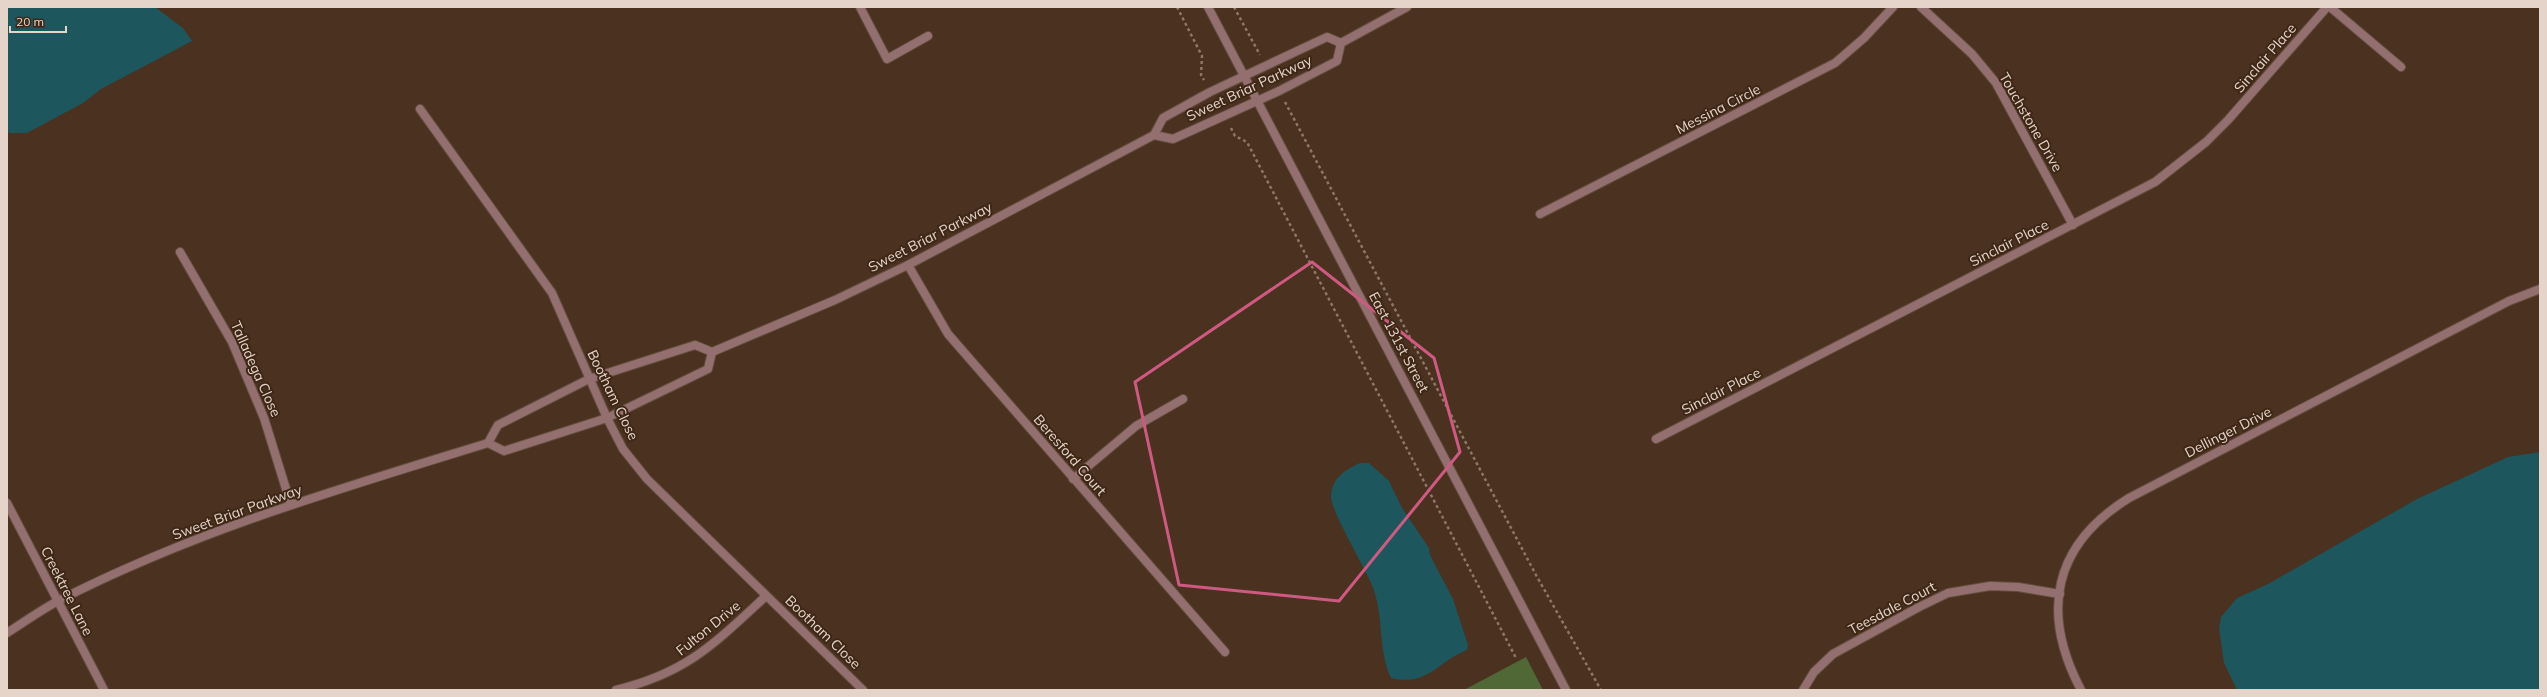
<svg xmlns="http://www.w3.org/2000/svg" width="2547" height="697" font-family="Mulish,sans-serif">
	<rect width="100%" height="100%" fill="#4a3120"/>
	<path fill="#4f6836" d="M1526,657l17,33h-79z"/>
	<g fill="#1d565c">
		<path d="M7,7h148l28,21 9,13 -91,48 -18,14 -56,30h-18l-2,-4z"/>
		<path d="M2540,452v238h-303l-13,-27 -5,-35 2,-11 16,-19 31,-14 149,-85 91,-42z"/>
		<path d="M1360,463h9l20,18 13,27 27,40 1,7 23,44 15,46 -1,5c-29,11 -39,37 -76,28 -14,-29 -6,-64 -20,-95 -7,-17 -42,-75 -40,-88 2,-18 14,-25 29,-32z"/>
	</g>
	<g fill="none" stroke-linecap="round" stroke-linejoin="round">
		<defs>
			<path id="service" d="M860,7l27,52 41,-23"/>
			<g id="minor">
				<path d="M1921,7l51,47 24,29 77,142"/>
				<path d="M2330,7l71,60"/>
				<path d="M420,109l132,184 55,125 16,31 24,30 216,211"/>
				<path d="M1154,135l19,4 106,-48 58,-30 4,-18 66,-36"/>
				<path d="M1540,214l295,-151 29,-25 29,-31"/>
				<path d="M180,252l52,90 32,76 27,87"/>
				<path d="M908,265l40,69 277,318"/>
				<path d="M1656,439l499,-257 51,-40 22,-22 99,-113"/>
				<path d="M488,443l16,8 103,-33 101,-49 4,-17"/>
				<path d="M1073,479l63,-53 47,-27"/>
				<path d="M7,503l97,187"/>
				<path d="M7,633c17,-11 34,-23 51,-32 136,-70 284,-113 430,-158l10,-18 91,-46 106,-34 17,7 123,-52 73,-35 246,-130 9,-17 47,-26 117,-55 14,6"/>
				<path d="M616,690c71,-17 99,-47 150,-94"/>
				<path d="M1803,690l11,-18 19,-18 86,-47 29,-14 42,-7 28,1 42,7"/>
				<path d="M2081,690c-41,-78 -28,-145 48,-192l380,-197 31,-12"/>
			</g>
			<path id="tertiary" d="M1208,7l358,683"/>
		</defs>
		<use href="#service" stroke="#664e3f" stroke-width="10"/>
		<use href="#minor" stroke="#664e3f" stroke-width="10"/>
		<use href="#tertiary" stroke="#664e3f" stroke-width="10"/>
		<g stroke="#8c7769" stroke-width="2.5" stroke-dasharray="3 3" stroke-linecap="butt">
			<path d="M1177,7l25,49 -1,19 3,5"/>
			<path d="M1234,7l26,48"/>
			<path d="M1285,102l251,473 65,115"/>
			<path d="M1231,128l4,8 12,6 269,516"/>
		</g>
		<use href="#service" stroke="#93706f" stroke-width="8"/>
		<use href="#minor" stroke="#93706f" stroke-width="8"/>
		<use href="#tertiary" stroke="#93706f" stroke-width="8"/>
	</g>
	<path fill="none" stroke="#ce5a82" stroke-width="3" stroke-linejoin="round" d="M1312,262l122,96 26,94 -121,149 -160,-16 -44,-203z"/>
	<g text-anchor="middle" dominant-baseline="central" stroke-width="4" stroke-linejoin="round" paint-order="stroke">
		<g font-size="14" fill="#e4d4ca" stroke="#3f2716">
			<text transform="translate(2265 58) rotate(-49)">Sinclair Place</text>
			<text transform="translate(1249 88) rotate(-25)">Sweet Briar Parkway</text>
			<text transform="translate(1718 109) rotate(-27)">Messina Circle</text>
			<text transform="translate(2031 122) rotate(60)">Touchstone Drive</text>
			<text transform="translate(930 237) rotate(-27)">Sweet Briar Parkway</text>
			<text transform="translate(2009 243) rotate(-27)">Sinclair Place</text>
			<text transform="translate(1399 342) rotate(62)">East 131st Street</text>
			<text transform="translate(256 369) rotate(66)">Talladega Close</text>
			<text transform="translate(1721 391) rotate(-27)">Sinclair Place</text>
			<text transform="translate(613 395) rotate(64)">Bootham Close</text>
			<text transform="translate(2228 432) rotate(-27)">Dellinger Drive</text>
			<text transform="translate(1070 455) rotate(49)">Beresford Court</text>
			<text transform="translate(237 512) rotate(-20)">Sweet Briar Parkway</text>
			<text transform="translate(67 591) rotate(63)">Creektree Lane</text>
			<text transform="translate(1892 608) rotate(-28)">Teesdale Court</text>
			<text transform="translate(708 628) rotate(-39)">Fulton Drive</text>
			<text transform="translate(823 632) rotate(44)">Bootham Close</text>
		</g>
	</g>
	<rect width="2547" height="697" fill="none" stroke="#e4d4ca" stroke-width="16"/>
	<path d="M10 26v6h56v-6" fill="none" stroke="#e4d4ca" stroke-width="2"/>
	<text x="16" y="26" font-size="12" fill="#e4d4ca" stroke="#3f2716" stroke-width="3" paint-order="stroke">20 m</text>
</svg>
